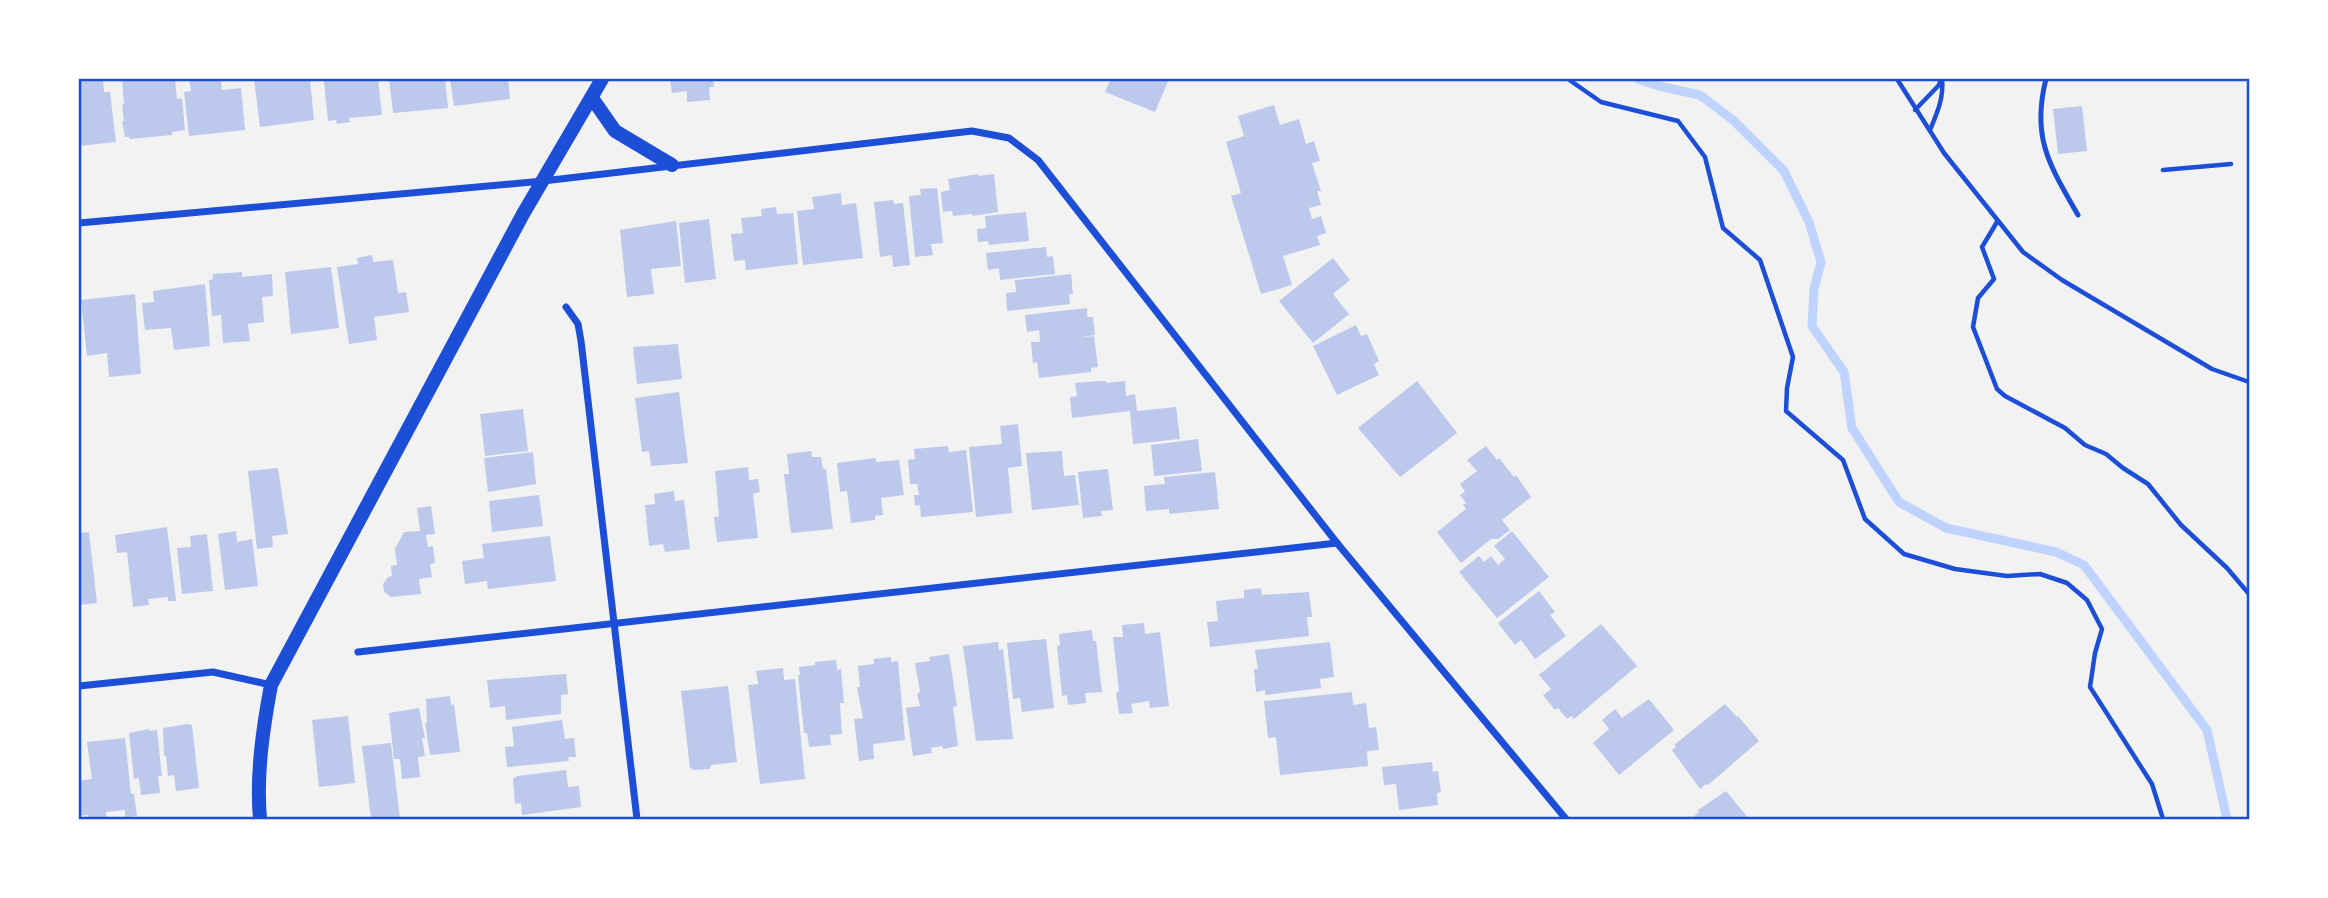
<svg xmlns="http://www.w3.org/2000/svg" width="2328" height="898" font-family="Raleway,sans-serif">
	<rect width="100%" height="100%" fill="#f2f2f2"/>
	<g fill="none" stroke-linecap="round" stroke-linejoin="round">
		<path stroke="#bfd3fe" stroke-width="9" d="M1638,79l21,7 41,9 33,25 51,51 25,51 12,40 -7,27 -2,37 32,46 8,56 47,74 47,26 110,24 28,13 123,165 20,89"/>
	</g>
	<g fill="#bdc9ec">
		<path d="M79,79l3,2 21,-2 1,13h6l6,50 -37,4z"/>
		<path d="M122,79h53l2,20 5,-1 3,32 -13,2v3l-42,4 -1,-2h-4l-3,-16h2l-2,-16 2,-1z"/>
		<path d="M189,79h32l1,11 19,-2 4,42 -56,6 -5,-44 7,-1z"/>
		<path d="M254,79h56l4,41 -54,7z"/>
		<path d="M328,79h50l4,36 -33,3 1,4 -13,2 -1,-4 -8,1 -4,-40h5z"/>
		<path d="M389,79h56l3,29 -55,5z"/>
		<path d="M450,79h58l2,20 -56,7z"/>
		<path d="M670,79h43l1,8h-5l1,13 -23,2v-11l-15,2z"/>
		<path d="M1111,79h58l-14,33 -50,-20z"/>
		<path d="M1274,105l6,20 19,-6 7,25 8,-3 6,20 -8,2 9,28h-4l4,14 -12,3 3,11 9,-3 5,17 -9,3 3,9 -37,11 9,29 -31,9 -30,-98 10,-3 -15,-51 18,-6 -6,-20z"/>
		<path d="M2082,106l5,45 -29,3 -5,-45z"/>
		<path d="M978,174v2l16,-2 4,38 -25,4 -1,-2 -19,2 -1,-5 -9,1 -2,-20 9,-2 -2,-11z"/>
		<path d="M937,188l6,55 -12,1 2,11 -18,2 -6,-61 12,-1 -1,-6z"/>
		<path d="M841,193l1,12 14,-2 7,55 -60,7 -6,-54 17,-2 -2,-12z"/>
		<path d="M893,200l1,4 9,-1 7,62 -17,2 -1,-12 -12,2 -6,-55z"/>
		<path d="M776,207l1,7 16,-1 5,51 -52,6 -1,-10 -11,1 -3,-27 12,-1 -2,-15 21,-2 -1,-7z"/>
		<path d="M1026,212l3,29 -40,4 -1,-4 -10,1 -1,-13 9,-1 -1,-12z"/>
		<path d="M709,219l7,60 -31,4 -6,-60z"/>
		<path d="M676,221l5,45 -30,3 3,25 -27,3 -7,-67z"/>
		<path d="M1046,247l1,10 6,-1 2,18 -55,6 -1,-12 -11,2 -2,-17z"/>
		<path d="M372,255l1,7 20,-2 5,33 8,-1 3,20 -35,5 3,23 -28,4 -12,-77 21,-3 -1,-6z"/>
		<path d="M1333,258l17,22 -17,14 16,20 -36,29 -34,-42z"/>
		<path d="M331,267l8,61 -48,6 -6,-62z"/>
		<path d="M242,272v5l30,-3 1,22 -11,1 2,25 -16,2 2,17 -27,2 -2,-28 -9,1 -3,-36 4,-1v-5z"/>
		<path d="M1071,274l2,20h-4l1,10 -63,7 -1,-18 10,-1 -1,-12z"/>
		<path d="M205,284l5,62 -36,4 -3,-22 -26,2 -3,-27 12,-1 -1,-11z"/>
		<path d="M135,294l6,80 -32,3 -2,-24 -20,3 -6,-56z"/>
		<path d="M1087,308v9h6l2,18 -18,3 17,-2 4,31 -7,1v4l-52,6 -2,-16 -4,1 -2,-21h9l-1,-12 -12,2 -2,-17z"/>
		<path d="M1356,325l5,11 6,-2 12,27 -5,3 5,11 -42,20 -24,-49z"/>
		<path d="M678,344l4,35 -45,5 -4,-37z"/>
		<path d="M1098,381h8v2l19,-2 1,15 9,-2 2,17 39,-4 4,32 -47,5 -3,-33 -58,7 -2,-21 7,-1 -2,-13z"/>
		<path d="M1417,381l40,52 -57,44 -42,-49z"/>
		<path d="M679,392l9,71 -37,3 -2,-15 -7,1 -7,-54z"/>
		<path d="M523,409l5,42 -43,5 -5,-42z"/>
		<path d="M1018,424l4,42 -14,2 4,45 -36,4 -7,-70 33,-3 -2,-18z"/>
		<path d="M1198,439l4,32 -48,5 -3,-31z"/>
		<path d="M948,446l1,6 17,-2 7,62 -52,5 -1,-12 -5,1 -1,-11h5l-2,-11h-7l-2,-24 7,-1 -1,-10z"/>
		<path d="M1486,446l11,14 2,-2 15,19 2,-2 15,22 -29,23 8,10 -12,9h-7l-30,24 -24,-31 29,-23 -3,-4 3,-2 -6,-8 5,-4 -5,-7 17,-13 -10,-11z"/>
		<path d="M811,451l1,6h9l2,12h3l7,60 -42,4 -7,-59h5l-2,-20z"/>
		<path d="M1062,451l2,25 11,-1 4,30 -47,5 -6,-57z"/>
		<path d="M533,452l3,32 -48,8 -4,-34z"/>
		<path d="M876,458v4l23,-2 5,35 -23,3 2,17 -8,1v4l-24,3 -4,-32 -7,1 -3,-29z"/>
		<path d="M748,467l1,13 9,-1 2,13 -7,2 5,44 -41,4 -3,-25 5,-1 -4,-45z"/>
		<path d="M278,468l10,66 -16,2 1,11 -16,2 -9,-78z"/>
		<path d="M1108,469l5,41 -12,1 1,5 -19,2 -5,-46z"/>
		<path d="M1215,472l4,37 -50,5v-5l-23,2 -2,-25 21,-2 -1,-7z"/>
		<path d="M674,491l1,10 9,-1 6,49 -25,3 -2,-8 -14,2 -4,-41 10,-1 -1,-10z"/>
		<path d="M539,495l4,31 -51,6 -3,-31z"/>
		<path d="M431,506l4,28 -9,1 2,12 5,-1 2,17 -5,1 2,13 -13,2 2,15 -30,3 -7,-5 -1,-8 5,-7 4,-1 -1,-10 6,-1 -2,-16 9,-17 16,-1 -3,-23z"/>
		<path d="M167,527l9,74h-8v-4l-20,2 1,6 -16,2 -6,-55 -10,1 -2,-18z"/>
		<path d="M236,531l1,11 15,-3 6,47 -33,4 -7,-56z"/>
		<path d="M1512,531l37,46 -52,41 -38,-46 20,-16 5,6 7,-6 7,9 7,-6 -11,-13z"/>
		<path d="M89,532l8,71 -18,2v-72z"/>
		<path d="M207,534l6,57 -31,3 -5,-46 14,-1 -1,-11z"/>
		<path d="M550,536l6,45 -68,8 -1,-8 -22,3 -3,-23 22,-3 -2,-14z"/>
		<path d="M1261,588l1,7 47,-3 3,25h-5l2,19 -99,11 -3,-25 11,-1 -2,-20 28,-3v-8z"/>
		<path d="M1539,591l16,21 -5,3 16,21 -31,23 -14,-19 -6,5 -17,-22z"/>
		<path d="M1144,623l1,11 15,-2 9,74 -19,2 -1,-7 -18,3 2,9 -14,1 -3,-22h3l-6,-55h10l-1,-12z"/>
		<path d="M1601,624l36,42 -63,53 -3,-3 -4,3 -9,-11 -3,2 -12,-15 8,-6 -12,-14z"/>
		<path d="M1092,630l1,11h3l6,51 -17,1 1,10 -18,2 -1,-10 -5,1 -5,-50 3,-1 -1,-11z"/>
		<path d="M1046,639l8,69 -32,4 -2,-14 -7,1 -6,-56z"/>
		<path d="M998,642l1,8 4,-1 10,90 -37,2 -13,-95z"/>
		<path d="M1330,642l4,35 -14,2 1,9 -56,7v-5l-9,2 -2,-23h4l-3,-19z"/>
		<path d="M949,654l8,52 -4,1 5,39 -15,3 -1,-3 -11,2 1,5 -19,3 -7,-48 14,-2 -3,-12 3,-2 -5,-29 15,-2 -1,-4z"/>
		<path d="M891,657v5l7,-1 7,79 -32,4 1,15 -15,2 -5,-42 9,-1 -6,-31h3l-2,-21 16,-2v-5z"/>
		<path d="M836,660l1,10 4,-1 3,34h-4l2,31 -12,1 1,10 -22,2 -2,-14h-3l-6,-58h2l-1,-8 16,-2v-3z"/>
		<path d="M783,668l1,12 11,-1 10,100 -45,5 -12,-99 10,-1 -2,-13z"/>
		<path d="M566,674l2,20 -7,1v19l-55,6 -1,-14 -15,2 -3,-28z"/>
		<path d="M728,686l9,76 -26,3 -1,4 -16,1 -4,-2 -9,-77z"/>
		<path d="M1352,692l1,13 13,-2 3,25 7,-1 3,23 -12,1 1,15 -88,9 -4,-38 -8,1 -4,-37z"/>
		<path d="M450,696l1,9 3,-1 6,48 -30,3 -5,-32h2l-1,-24z"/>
		<path d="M1649,699l25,31 -55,45 -26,-32 16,-14 -7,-9 13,-11 7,9z"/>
		<path d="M1725,704l12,13 1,-1 21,25 -51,44 -2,-1 -6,5 -28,-39 4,-3 -2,-2z"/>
		<path d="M419,708l6,30h-3l3,18 -7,1 2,20 -18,2 -2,-20h-6l-5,-46z"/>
		<path d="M348,716l7,67 -36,4 -7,-67z"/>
		<path d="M562,720l3,19 9,-1 2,19h-8l1,4 -62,6 -2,-20 9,-1 -2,-19z"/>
		<path d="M187,724l5,1 7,63 -23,3 -2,-16 -6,1 -2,-20h-2l-1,-28z"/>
		<path d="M149,729v2l8,-1 5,46h-4l2,17 -19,2 -2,-17 -5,1 -5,-46z"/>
		<path d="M125,738l6,56h3l3,22 -12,1v-7l-19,2 1,7h-19v-4l-9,1v-35l13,-2 -5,-37z"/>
		<path d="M391,743l9,76h-29l-9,-73z"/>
		<path d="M1432,762l1,10 5,-1 3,21 -4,1 1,12 -39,5 -3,-26 -12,1 -2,-18z"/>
		<path d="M566,770l2,17 11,-1 2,21 -59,8 -1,-12 -6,1 -2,-25 4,-3z"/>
		<path d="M1726,791l23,28h-63l4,-3 2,2 7,-6 -1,-2z"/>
	</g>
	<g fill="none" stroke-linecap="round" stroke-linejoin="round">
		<g stroke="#1d4ed8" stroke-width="4.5">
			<path d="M1568,79l33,23 77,19 27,36 18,71 37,32 33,97 -6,31 -1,23 57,49 22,59 39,35 51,15 52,7 33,-2 27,9 20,17 15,29 -7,24 -5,34 62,97 11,35"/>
			<path d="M1897,79l47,74 79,99 39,28 150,89 37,13"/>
			<path d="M1915,110l24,-25 2,-6"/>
			<path d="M1930,130c7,-17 14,-32 12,-51"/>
			<path d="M2163,170l68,-6"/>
			<path d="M1997,222l-15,25 12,32 -16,19 -5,29 24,62 8,7 60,32 20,17 21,9 17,14 25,16 33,41 46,43 22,26"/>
		</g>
		<path stroke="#1d4ed8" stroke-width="5" d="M2046,79c-15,59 4,87 32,136"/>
		<g stroke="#1d4ed8" stroke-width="7">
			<path d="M79,223l464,-42 429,-50 37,7 29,22 299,383 229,276"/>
			<path d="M566,307l12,17 3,17 56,478"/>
			<path d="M358,652l979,-109"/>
			<path d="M79,686l134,-14 58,13"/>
		</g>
		<g stroke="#1d4ed8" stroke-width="14">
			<path d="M592,98l23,33 57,34"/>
			<path d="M260,819c-4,-44 3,-91 11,-134l252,-471 79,-135"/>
		</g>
	</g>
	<rect width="2328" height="898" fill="none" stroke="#ffffff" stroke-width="161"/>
	<rect x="80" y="80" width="2168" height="738" fill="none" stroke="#1d4ed8" stroke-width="2.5"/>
</svg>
